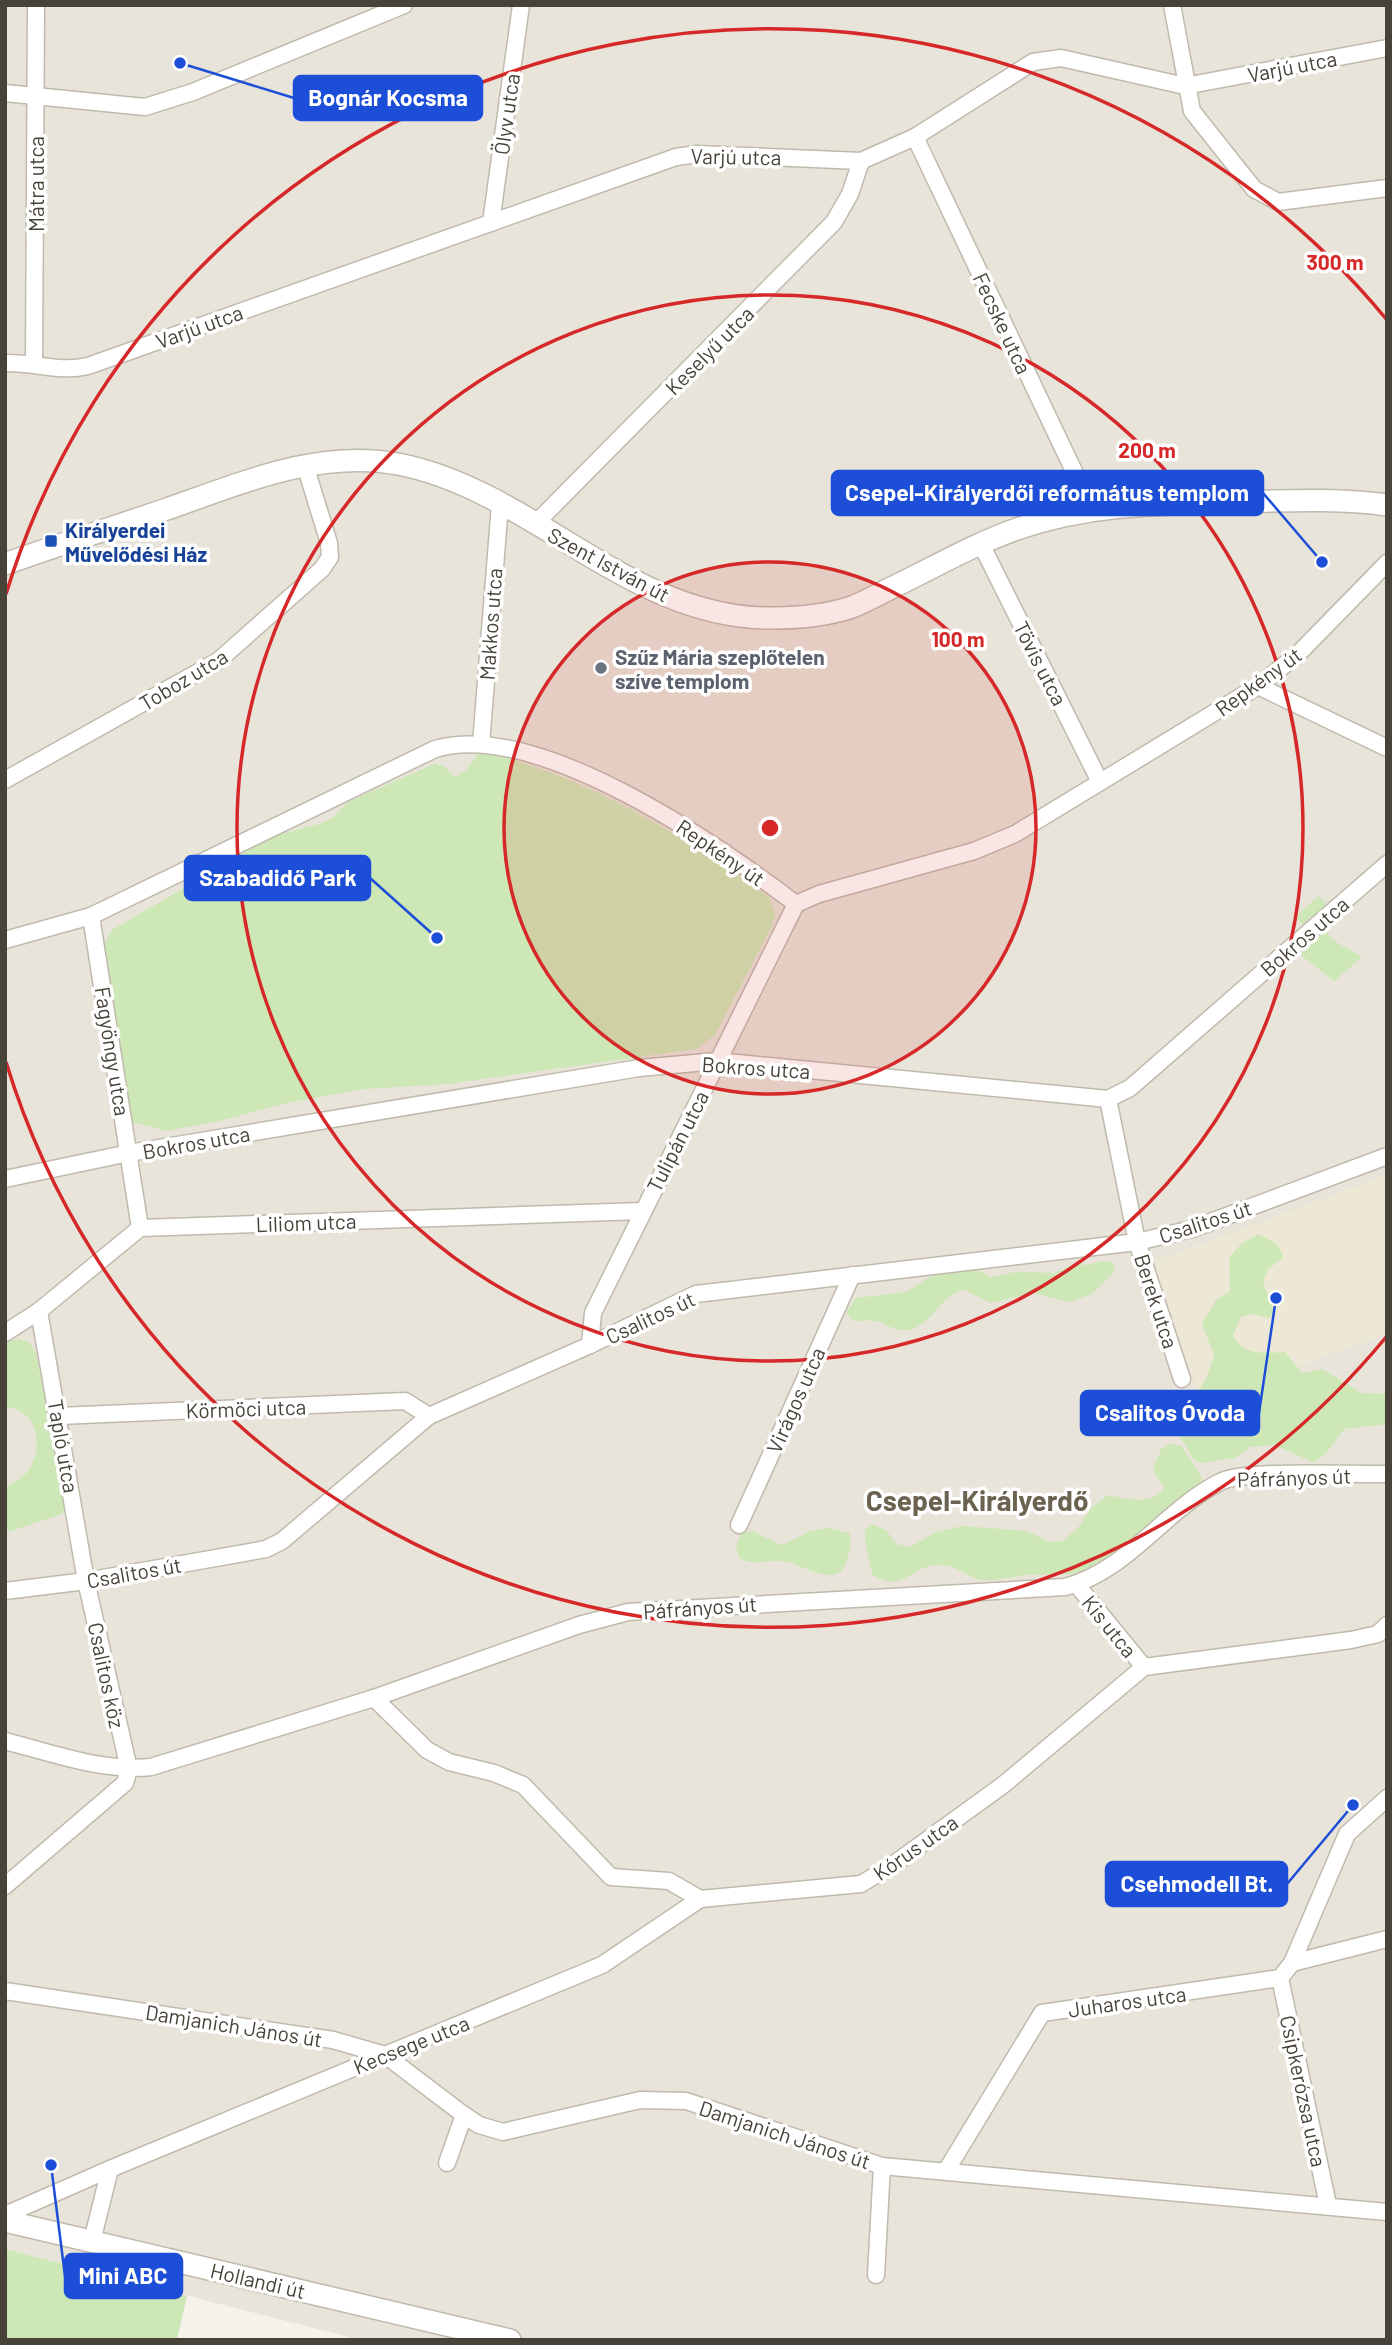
<svg xmlns="http://www.w3.org/2000/svg" width="1392" height="2345" font-family="Barlow,sans-serif">
	<rect width="100%" height="100%" fill="#f5f2eb"/>
	<path fill="#e8e4d9" d="M5,5h1382v2335h-1026l-356,-91z"/>
	<path fill="#ede8d5" d="M1387,1175v159l-186,66 -48,-138z"/>
	<g fill="#cee7b6">
		<path d="M480,751c105,24 202,84 289,146l6,16 -3,13 -57,109 -19,14 -248,35 -83,5 -79,14 -66,18 -53,10 -38,-10 -25,-176 8,-15 159,-93 51,-14 12,-6 14,-15 86,-38 10,2 11,11 12,-8z"/>
		<path d="M1319,896l7,7c-5,39 6,35 36,54l-28,24 -32,-25 2,-31 -9,-8z"/>
		<path d="M1258,1234c11,5 23,10 25,24l-15,11 -5,13 11,30 -4,6 -17,-4 -12,3 -8,18c10,21 31,18 52,17l17,21 20,-4 40,24 25,1v30l-43,5 -16,22 -14,12 -39,-18 -25,2 -15,11 -33,5 -8,-3 -15,-25 2,-16 26,-42 7,-22 -12,-31 14,-24 14,-9 -1,-33 12,-14z"/>
		<path d="M1101,1261l11,1 3,9 -23,23 -23,8 -35,-9 -43,10 -27,-13c-27,7 -31,37 -57,40 -14,1 -20,-6 -32,-9 -6,-1 -15,0 -22,0l-7,-8 10,-15 50,-6 22,-14 23,-9h23l17,8 24,-5 41,1 17,-9 17,1z"/>
		<path d="M19,1339l10,3 7,12 31,153 -5,7 -53,18 -4,-1v-44c8,-4 17,-9 23,-16 16,-24 11,-62 -23,-64v-65z"/>
		<path d="M1171,1444l10,1 21,33 -3,9 -80,68c-13,3 -22,13 -34,16 -20,6 -38,2 -59,4 -13,1 -30,7 -43,5 -16,-2 -29,-17 -46,-15 -29,2 -31,28 -65,10 -1,-16 -9,-29 -7,-45l7,-6 15,7 9,13 14,3 24,-14 28,-7 65,5 23,11 12,-1 15,-12 14,-21 17,-13c17,4 47,11 56,-8l-11,-17 8,-21z"/>
		<path d="M829,1528l20,5c4,9 1,16 -2,26 -8,34 -44,4 -65,2 -17,-2 -27,6 -43,-3l-3,-12 5,-13 11,-2 30,14 29,-14z"/>
		<path d="M5,2249l182,47 -10,44h-172z"/>
	</g>
	<g fill="none" stroke-linecap="round" stroke-linejoin="round">
		<defs>
			<g id="minor">
				<path d="M1172,5l20,106 62,78 24,13 109,-14"/>
				<path d="M5,93l140,14 48,-15 211,-87"/>
				<path d="M915,137l177,372"/>
				<path d="M491,223l30,-218"/>
				<path d="M34,362l2,-357"/>
				<path d="M5,363c30,-1 54,10 83,3l588,-209 21,-3 164,7 54,-24 118,-75 28,-4 124,28 202,-38"/>
				<path d="M535,524l299,-302 16,-28 11,-33"/>
				<path d="M981,544l119,238"/>
				<path d="M1258,686l129,62"/>
				<path d="M481,744l19,-240"/>
				<path d="M5,780l213,-119 104,-92 8,-12 -1,-14 -24,-78"/>
				<path d="M91,916l49,312"/>
				<path d="M5,940l86,-24 344,-167c102,-30 282,95 361,155l23,-10 155,-43 41,-17 243,-148 40,-32 89,-91"/>
				<path d="M1108,1099l29,143 45,137"/>
				<path d="M5,1179l124,-26 510,-85 78,-7 391,38 22,-11 257,-224"/>
				<path d="M39,1311l47,270 43,188"/>
				<path d="M5,1333l34,-22 101,-83 502,-17"/>
				<path d="M590,1345l3,-32 203,-409"/>
				<path d="M59,1416l346,-15 24,15"/>
				<path d="M739,1525l113,-250"/>
				<path d="M1076,1584l68,83"/>
				<path d="M5,1591l81,-10 180,-32 16,-8 147,-125 161,-71 106,-51 441,-52 55,-13 195,-73"/>
				<path d="M374,1698l53,52 22,12 45,11 29,12 88,92 58,4 31,18 161,-15 33,-20 109,-79 141,-118 207,-27 27,-6 9,-9"/>
				<path d="M5,1741c47,12 98,31 146,26l223,-69 205,-73 49,-13 437,-25c64,-17 98,-76 155,-105 24,-13 134,-7 167,-8"/>
				<path d="M5,1886l120,-103 4,-14"/>
				<path d="M1292,1963l55,-129 40,-36"/>
				<path d="M1280,1978l48,227"/>
				<path d="M5,1991l328,49 52,15 79,60 15,10 24,7 137,-32 46,1 196,65 505,46"/>
				<path d="M447,2163l17,-48"/>
				<path d="M946,2171l96,-158 238,-35 12,-15 95,-24"/>
				<path d="M5,2215l105,-46 492,-204 98,-66"/>
				<path d="M92,2241l18,-72"/>
				<path d="M876,2275l6,-109"/>
			</g>
			<g id="tertiary">
				<path d="M5,564c53,-19 106,-36 159,-54 76,-26 153,-61 234,-46 135,26 232,156 375,154 25,0 55,-3 79,-11 13,-5 27,-13 39,-19 42,-20 83,-44 126,-59 72,-25 142,-25 216,-27 51,-1 103,-4 154,3"/>
				<path d="M5,2221l505,119"/>
			</g>
		</defs>
		<use href="#minor" stroke="#c0baad" stroke-width="19"/>
		<use href="#tertiary" stroke="#c0baad" stroke-width="24"/>
		<use href="#minor" stroke="#fff" stroke-width="16"/>
		<use href="#tertiary" stroke="#fff" stroke-width="21"/>
	</g>
	<circle cx="770" cy="828" r="266" fill="#d62828" fill-opacity=".12"/>
	<g fill="none" stroke="#d62828" stroke-width="3.5">
		<circle cx="770" cy="828" r="266"/>
		<circle cx="770" cy="828" r="533"/>
		<path d="M1387 1336A799 799 0 0 1 6 1062M6 594A799 799 0 0 1 1387 320"/>
	</g>
	<rect fill="#1a4fb4" stroke="#fff" stroke-width="2.5" x="44" y="534" width="14" height="14" rx="3.5"/>
	<circle fill="#6b7280" stroke="#fff" stroke-width="2.5" cx="601" cy="668" r="7"/>
	<g text-anchor="middle" dominant-baseline="central" stroke-width="7" stroke-linejoin="round" paint-order="stroke">
		<g font-size="21" fill="#484339" stroke="#fff">
			<text transform="translate(1292 66) rotate(-11)">Varjú utca</text>
			<text transform="translate(506 114) rotate(-82)">Ölyv utca</text>
			<text transform="translate(736 156) rotate(1)">Varjú utca</text>
			<text transform="translate(35 184) rotate(-90)">Mátra utca</text>
			<text transform="translate(1003 323) rotate(65)">Fecske utca</text>
			<text transform="translate(199 326) rotate(-20)">Varjú utca</text>
			<text transform="translate(709 350) rotate(-45)">Keselyű utca</text>
			<text transform="translate(609 564) rotate(28)">Szent István út</text>
			<text transform="translate(490 624) rotate(-86)">Makkos utca</text>
			<text transform="translate(1041 663) rotate(63)">Tövis utca</text>
			<text transform="translate(183 679) rotate(-31)">Toboz utca</text>
			<text transform="translate(1258 681) rotate(-36)">Repkény út</text>
			<text transform="translate(721 852) rotate(34)">Repkény út</text>
			<text transform="translate(1304 936) rotate(-41)">Bokros utca</text>
			<text transform="translate(113 1051) rotate(81)">Fagyöngy utca</text>
			<text transform="translate(756 1067) rotate(4)">Bokros utca</text>
			<text transform="translate(677 1141) rotate(-63)">Tulipán utca</text>
			<text transform="translate(196 1142) rotate(-10)">Bokros utca</text>
			<text transform="translate(1205 1221) rotate(-18)">Csalitos út</text>
			<text transform="translate(306 1222) rotate(-2)">Liliom utca</text>
			<text transform="translate(1157 1301) rotate(72)">Berek utca</text>
			<text transform="translate(650 1317) rotate(-25)">Csalitos út</text>
			<text transform="translate(795 1400) rotate(-66)">Virágos utca</text>
			<text transform="translate(246 1408) rotate(-2)">Körmöci utca</text>
			<text transform="translate(64 1446) rotate(80)">Tapló utca</text>
			<text transform="translate(1294 1477) rotate(-2)">Páfrányos út</text>
			<text transform="translate(134 1572) rotate(-10)">Csalitos út</text>
			<text transform="translate(700 1607) rotate(-4)">Páfrányos út</text>
			<text transform="translate(1110 1626) rotate(51)">Kis utca</text>
			<text transform="translate(107 1675) rotate(78)">Csalitos köz</text>
			<text transform="translate(915 1847) rotate(-35)">Kórus utca</text>
			<text transform="translate(1127 2001) rotate(-8)">Juharos utca</text>
			<text transform="translate(234 2025) rotate(9)">Damjanich János út</text>
			<text transform="translate(411 2044) rotate(-22)">Kecsege utca</text>
			<text transform="translate(1304 2091) rotate(78)">Csipkerózsa utca</text>
			<text transform="translate(785 2134) rotate(18)">Damjanich János út</text>
			<text transform="translate(258 2280) rotate(13)">Hollandi út</text>
		</g>
		<g font-size="21" font-weight="bold" fill="#164399" stroke="#fff" text-anchor="start">
			<text x="65" y="529">Királyerdei<tspan x="65" dy="24">Művelődési Ház</tspan></text>
		</g>
		<g font-size="21" font-weight="bold" fill="#5b616d" stroke="#fff" text-anchor="start">
			<text x="615" y="656">Szűz Mária szeplőtelen<tspan x="615" dy="24">szíve templom</tspan></text>
		</g>
		<g font-size="28" font-weight="bold" fill="#6b6250" stroke="#fff">
			<text x="977" y="1500">Csepel-Királyerdő</text>
		</g>
	</g>
	<circle cx="770" cy="828" r="10" fill="#d62828" stroke="#fff" stroke-width="3.5"/>
	<g font-size="21" text-anchor="middle" font-weight="bold" fill="#d62828" stroke="#fff" stroke-width="7" stroke-linejoin="round" paint-order="stroke">
		<text x="1335" y="270">300 m</text>
		<text x="1147" y="458">200 m</text>
		<text x="958" y="647">100 m</text>
	</g>
	<path fill="none" stroke="#1d4ed8" stroke-width="2.5" d="M180 63L294 98M1322 562L1263 493M437 938L370 878M1276 1298L1259 1413M1353 1805L1287 1884M51 2165L65 2276"/>
	<g fill="#1d4ed8" stroke="#fff" stroke-width="2.5">
		<circle cx="180" cy="63" r="7"/>
		<circle cx="1322" cy="562" r="7"/>
		<circle cx="437" cy="938" r="7"/>
		<circle cx="1276" cy="1298" r="7"/>
		<circle cx="1353" cy="1805" r="7"/>
		<circle cx="51" cy="2165" r="7"/>
	</g>
	<g fill="#1d4ed8" stroke="#1d4ed8" stroke-width="2.5">
		<rect x="294" y="76" width="188" height="44" rx="7"/>
		<rect x="832" y="471" width="431" height="44" rx="7"/>
		<rect x="185" y="856" width="185" height="44" rx="7"/>
		<rect x="1081" y="1391" width="178" height="44" rx="7"/>
		<rect x="1106" y="1862" width="181" height="44" rx="7"/>
		<rect x="65" y="2254" width="117" height="44" rx="7"/>
	</g>
	<g font-size="23" text-anchor="middle" font-weight="bold" fill="#fff">
		<text x="388" y="106">Bognár Kocsma</text>
		<text x="1047" y="501">Csepel-Királyerdői református templom</text>
		<text x="278" y="886">Szabadidő Park</text>
		<text x="1170" y="1421">Csalitos Óvoda</text>
		<text x="1197" y="1892">Csehmodell Bt.</text>
		<text x="123" y="2284">Mini ABC</text>
	</g>
	<rect width="1392" height="2345" fill="none" stroke="#484339" stroke-width="14"/>
</svg>
